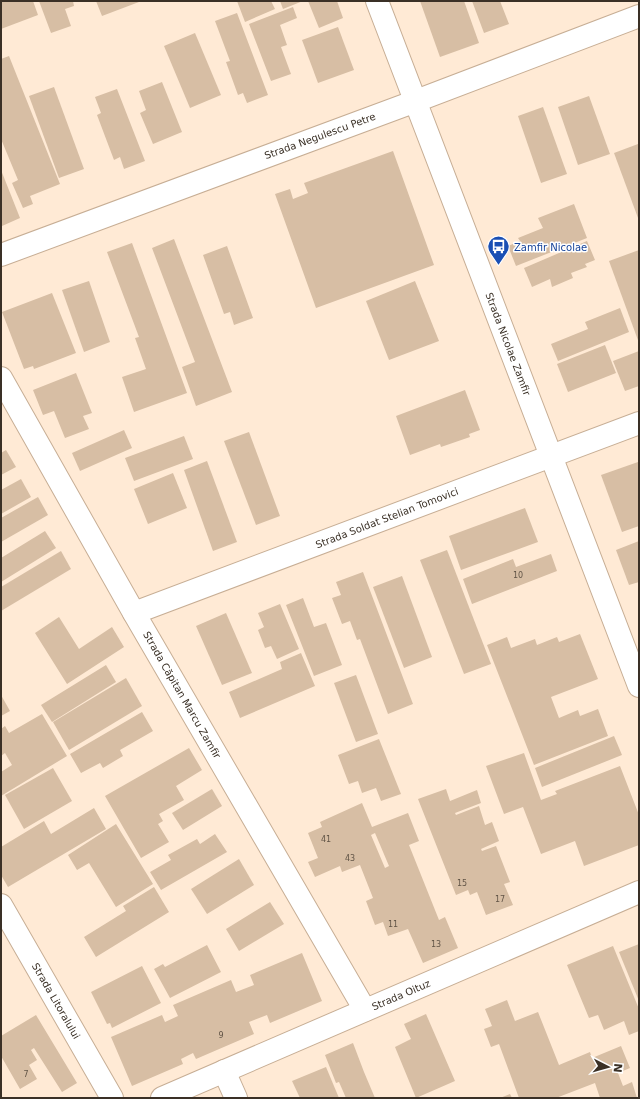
<svg xmlns="http://www.w3.org/2000/svg" width="640" height="1099" font-family="'DejaVu Sans',sans-serif">
	<rect width="100%" height="100%" fill="#ffead5"/>
	<g fill="#d7bea4" fill-rule="evenodd">
		<path d="M1,1h32l5,14 -37,14z"/>
		<path d="M39,1h34l1,5 -9,3 6,17 -20,7z"/>
		<path d="M96,1h43v1l-37,14z"/>
		<path d="M237,1h34l4,8 -30,13z"/>
		<path d="M280,1h23l-20,8z"/>
		<path d="M308,1h29l6,17 -24,10z"/>
		<path d="M420,1h44l15,42 -39,14z"/>
		<path d="M472,1h28l9,23 -25,9z"/>
		<path d="M293,7l4,11 -17,7 7,20 -6,2 10,27 -20,7 -22,-57z"/>
		<path d="M237,13l31,82 -21,8 -4,-10 -5,2 -12,-33 4,-1 -15,-40z"/>
		<path d="M338,27l16,43 -36,13 -16,-43z"/>
		<path d="M195,33l26,62 -31,13 -26,-62z"/>
		<path d="M9,56l51,128 -30,12 3,8 -10,4 -11,-25 6,-3 -17,-41v-80z"/>
		<path d="M162,82l20,50 -29,12 -13,-31 6,-3 -7,-19z"/>
		<path d="M54,87l30,82 -25,9 -30,-82z"/>
		<path d="M117,89l28,72 -21,8 -4,-12 -6,3 -17,-45 4,-2 -6,-16z"/>
		<path d="M589,96l21,58 -32,11 -20,-58z"/>
		<path d="M543,107l24,67 -26,9 -23,-67z"/>
		<path d="M638,144l1,4v69l-1,1 -24,-65z"/>
		<path d="M393,151l41,114 -118,43 -41,-114 15,-5 3,10 15,-6 -4,-10z"/>
		<path d="M1,170l19,48 -18,8 -1,-2z"/>
		<path d="M574,204l13,34 -71,28 -8,-20 12,-5 -2,-3 25,-10 -5,-10z"/>
		<path d="M174,239l58,153 -36,14 -14,-39 13,-5 -43,-114z"/>
		<path d="M587,241l8,19 -10,4 2,3 -16,6 2,5 -21,9 -2,-8 -18,8 -8,-19z"/>
		<path d="M132,243l55,150 -53,19 -12,-35 24,-8 -11,-31 4,-1 -32,-85z"/>
		<path d="M227,246l26,72 -19,7 -4,-13 -6,2 -21,-59z"/>
		<path d="M639,250v93l-30,-82z"/>
		<path d="M89,281l21,61 -26,10 -22,-62z"/>
		<path d="M415,281l24,60 -50,19 -23,-59z"/>
		<path d="M52,293l24,60 -42,16 -1,-3 -9,3 -22,-57z"/>
		<path d="M620,308l9,24 -71,29 -7,-17 37,-15 -3,-7z"/>
		<path d="M605,345l11,28 -48,19 -11,-28z"/>
		<path d="M639,351v35l-14,5 -12,-30z"/>
		<path d="M76,373l16,40 -9,3 6,13 -24,9 -11,-27 -11,4 -10,-25z"/>
		<path d="M465,390l15,40 -11,4 1,3 -29,10 -1,-3 -30,11 -14,-39z"/>
		<path d="M124,430l8,18 -52,23 -8,-18z"/>
		<path d="M249,432l31,84 -24,9 -32,-84z"/>
		<path d="M184,436l9,23 -59,22 -9,-23z"/>
		<path d="M6,450l10,17 -15,8v-22z"/>
		<path d="M207,461l30,81 -24,9 -29,-81z"/>
		<path d="M638,462l1,4v60l-17,6 -21,-57z"/>
		<path d="M173,473l14,35 -39,16 -14,-35z"/>
		<path d="M21,479l10,18 -30,17v-24z"/>
		<path d="M38,497l10,18 -47,27v-24z"/>
		<path d="M525,508l13,34 -77,28 -12,-34z"/>
		<path d="M45,531l11,17 -55,34v-24z"/>
		<path d="M639,541v41l-10,3 -13,-35z"/>
		<path d="M447,550l44,114 -27,10 -44,-114z"/>
		<path d="M61,551l10,18 -70,42v-24z"/>
		<path d="M551,554l6,17 -85,33 -9,-25 50,-20 3,8z"/>
		<path d="M363,572l50,132 -25,10 -28,-75 -3,1 -7,-19 -8,3 -10,-26 9,-3 -5,-13z"/>
		<path d="M402,576l30,81 -28,11 -31,-81z"/>
		<path d="M303,598l11,29 12,-4 16,42 -28,11 -28,-71z"/>
		<path d="M280,604l19,45 -22,10 -6,-13 -6,2 -7,-18 6,-3 -6,-14z"/>
		<path d="M226,613l26,60 -30,12 -26,-59z"/>
		<path d="M59,617l20,32 33,-22 12,20 -57,37 -32,-51z"/>
		<path d="M580,634l18,45 -47,18 8,21 19,-8 2,6 18,-7 10,27 -74,29 -47,-120 20,-8 4,11 24,-9 2,6 20,-8 2,5z"/>
		<path d="M301,653l14,33 -75,32 -11,-26 53,-23 -2,-7z"/>
		<path d="M106,665l10,17 -64,40 -11,-17z"/>
		<path d="M356,675l22,59 -22,8 -22,-59z"/>
		<path d="M126,678l16,28 -73,44 -16,-28z"/>
		<path d="M1,695l9,16 -9,5z"/>
		<path d="M142,712l11,19 -33,19 3,6 -20,12 -3,-5 -19,10 -11,-19z"/>
		<path d="M42,714l25,42 -66,40v-24l11,-7 -7,-12 -4,3v-27l4,-3 4,7z"/>
		<path d="M614,736l8,19 -80,32 -7,-19z"/>
		<path d="M379,739l22,55 -20,7 -5,-13 -14,5 -4,-12 -9,3 -11,-29z"/>
		<path d="M189,748l13,22 -26,16 8,14 -25,14 4,7 -5,3 11,18 -28,16 -36,-62z"/>
		<path d="M524,753l17,47 16,-6 -2,-3 65,-25 19,49v30l-55,21 -9,-25 -34,13 -18,-47 -19,7 -18,-48z"/>
		<path d="M53,768l19,33 -48,28 -19,-34z"/>
		<path d="M212,789l10,17 -39,24 -11,-17z"/>
		<path d="M446,789l4,12 27,-11 4,13 -26,10 1,2 23,-9 6,19 7,-3 7,19 -18,8 1,2 14,-5 14,36 -6,2 9,21 -27,10 -9,-23 -7,3 -2,-5 -12,5 -38,-96z"/>
		<path d="M362,803l10,24 36,-14 11,28 -10,4 30,75 6,-3 13,31 -35,15 -15,-34 -20,7 -5,-14 -8,3 -9,-24 7,-3 -13,-33 -18,7 -2,-6 -25,11 -7,-15 10,-4 -10,-25 14,-6 -2,-5zM375,833l14,33 -4,2 -14,-33z"/>
		<path d="M94,808l12,21 -98,58 -7,-12v-28l43,-26 7,13z"/>
		<path d="M116,824l37,60 -37,23 -27,-44 -12,7 -9,-15z"/>
		<path d="M215,834l12,18 -66,38 -11,-18 21,-12 -3,-5 29,-16 3,5z"/>
		<path d="M239,859l15,26 -47,29 -16,-25z"/>
		<path d="M154,887l15,25 -73,45 -12,-20 42,-26 -3,-5z"/>
		<path d="M270,902l14,22 -45,27 -13,-22z"/>
		<path d="M639,944v57l-20,-49z"/>
		<path d="M207,945l14,27 -51,26 -16,-29 9,-5 2,3z"/>
		<path d="M613,946l26,63v22l-10,4 -5,-14 -20,9 -6,-15 -9,3 -22,-53z"/>
		<path d="M302,953l20,48 -52,22 -3,-8 -18,7 5,12 -58,25 -3,-6 -12,6 2,5 -51,22 -21,-49 51,-22 3,7 13,-6 -5,-11 58,-25 5,12 18,-7 -4,-10z"/>
		<path d="M142,966l19,37 -49,25 -2,-5 -3,1 -16,-32z"/>
		<path d="M507,1000l8,21 23,-9 21,53 31,-13 2,6 29,-12 9,22 -12,5 5,13 9,-4 5,16h-37l-5,-15 -39,15h-37l-20,-54 -8,3 -7,-18 8,-3 -7,-17z"/>
		<path d="M426,1014l29,67 -39,17 -21,-51 16,-8 -7,-15z"/>
		<path d="M36,1015l41,68 -15,9 -28,-44 -3,2 6,10 -8,5 8,14 -17,10 -19,-33v-20z"/>
		<path d="M353,1043l11,29 11,26h-29l-7,-16 -3,1 -11,-28z"/>
		<path d="M326,1067l13,31h-39l-8,-17z"/>
		<path d="M510,1094l2,4h-12z"/>
	</g>
	<g fill="none" stroke-linecap="round" stroke-linejoin="round">
		<defs>
			<g id="street">
				<path d="M377,1l262,685"/>
				<path d="M1,255l415,-154 223,-85"/>
				<path d="M1,378l133,235 231,397"/>
				<path d="M134,613l505,-190"/>
				<path d="M224,1071l12,27"/>
			</g>
			<g id="secondary">
				<path d="M1,905l111,193"/>
				<path d="M162,1098l477,-206"/>
			</g>
		</defs>
		<use href="#street" stroke="#c7ae95" stroke-width="24"/>
		<use href="#secondary" stroke="#c7ae95" stroke-width="24"/>
		<use href="#street" stroke="#fff" stroke-width="22"/>
		<use href="#secondary" stroke="#fff" stroke-width="22"/>
	</g>
	<defs>
		<symbol id="bus-pin" viewBox="-11 -11 22 30"><path d="M0 17L-7.5 6A9.5 9.5 0 1 1 7.5 6Z" fill="#1a4fb4" stroke="#fff"/><path d="M-5-6H5V4H4V6H2V4H-2V6H-4V4H-5ZM-3.5-4V0h7V-4ZM-3.5 1.2v1.5H-2V1.2ZM2 1.2v1.5H3.5V1.2Z" fill="#fff"/></symbol>
	</defs>
	<g fill-rule="evenodd">
		<use href="#bus-pin" x="486" y="234" width="25" height="34"/>
	</g>
	<g text-anchor="middle" dominant-baseline="central" stroke-width="3" stroke-linejoin="round" paint-order="stroke">
		<g font-size="8" fill="#615446">
			<text x="518" y="575">10</text>
			<text x="326" y="839">41</text>
			<text x="350" y="858">43</text>
			<text x="462" y="883">15</text>
			<text x="500" y="899">17</text>
			<text x="393" y="924">11</text>
			<text x="436" y="944">13</text>
			<text x="221" y="1035">9</text>
			<text x="26" y="1074">7</text>
		</g>
		<g font-size="10" fill="#3a3026" stroke="#fff">
			<text transform="translate(320 136) rotate(-20)">Strada Negulescu Petre</text>
			<text transform="translate(508 344) rotate(69)">Strada Nicolae Zamfir</text>
			<text transform="translate(387 518) rotate(-21)">Strada Soldat Stelian Tomovici</text>
			<text transform="translate(182 695) rotate(60)">Strada Căpitan Marcu Zamfir</text>
			<text transform="translate(401 995) rotate(-23)">Strada Oituz</text>
			<text transform="translate(56 1001) rotate(60)">Strada Litoralului</text>
		</g>
		<g font-size="10" fill="#164399" stroke="#fff" text-anchor="start">
			<text x="514" y="247">Zamfir Nicolae</text>
		</g>
	</g>
	<rect width="640" height="1099" fill="none" stroke="#3a3026" stroke-width="4"/>
	<g transform="translate(608 1067) rotate(96)" stroke="#ffffff" stroke-width="3" paint-order="stroke">
	<path d="M0-3L7 15L0 10L-7 15Z" fill="#3a3026"/>
	<text y="-6" font-size="11" font-weight="bold" text-anchor="middle" fill="#3a3026">N</text>
	</g>
</svg>
